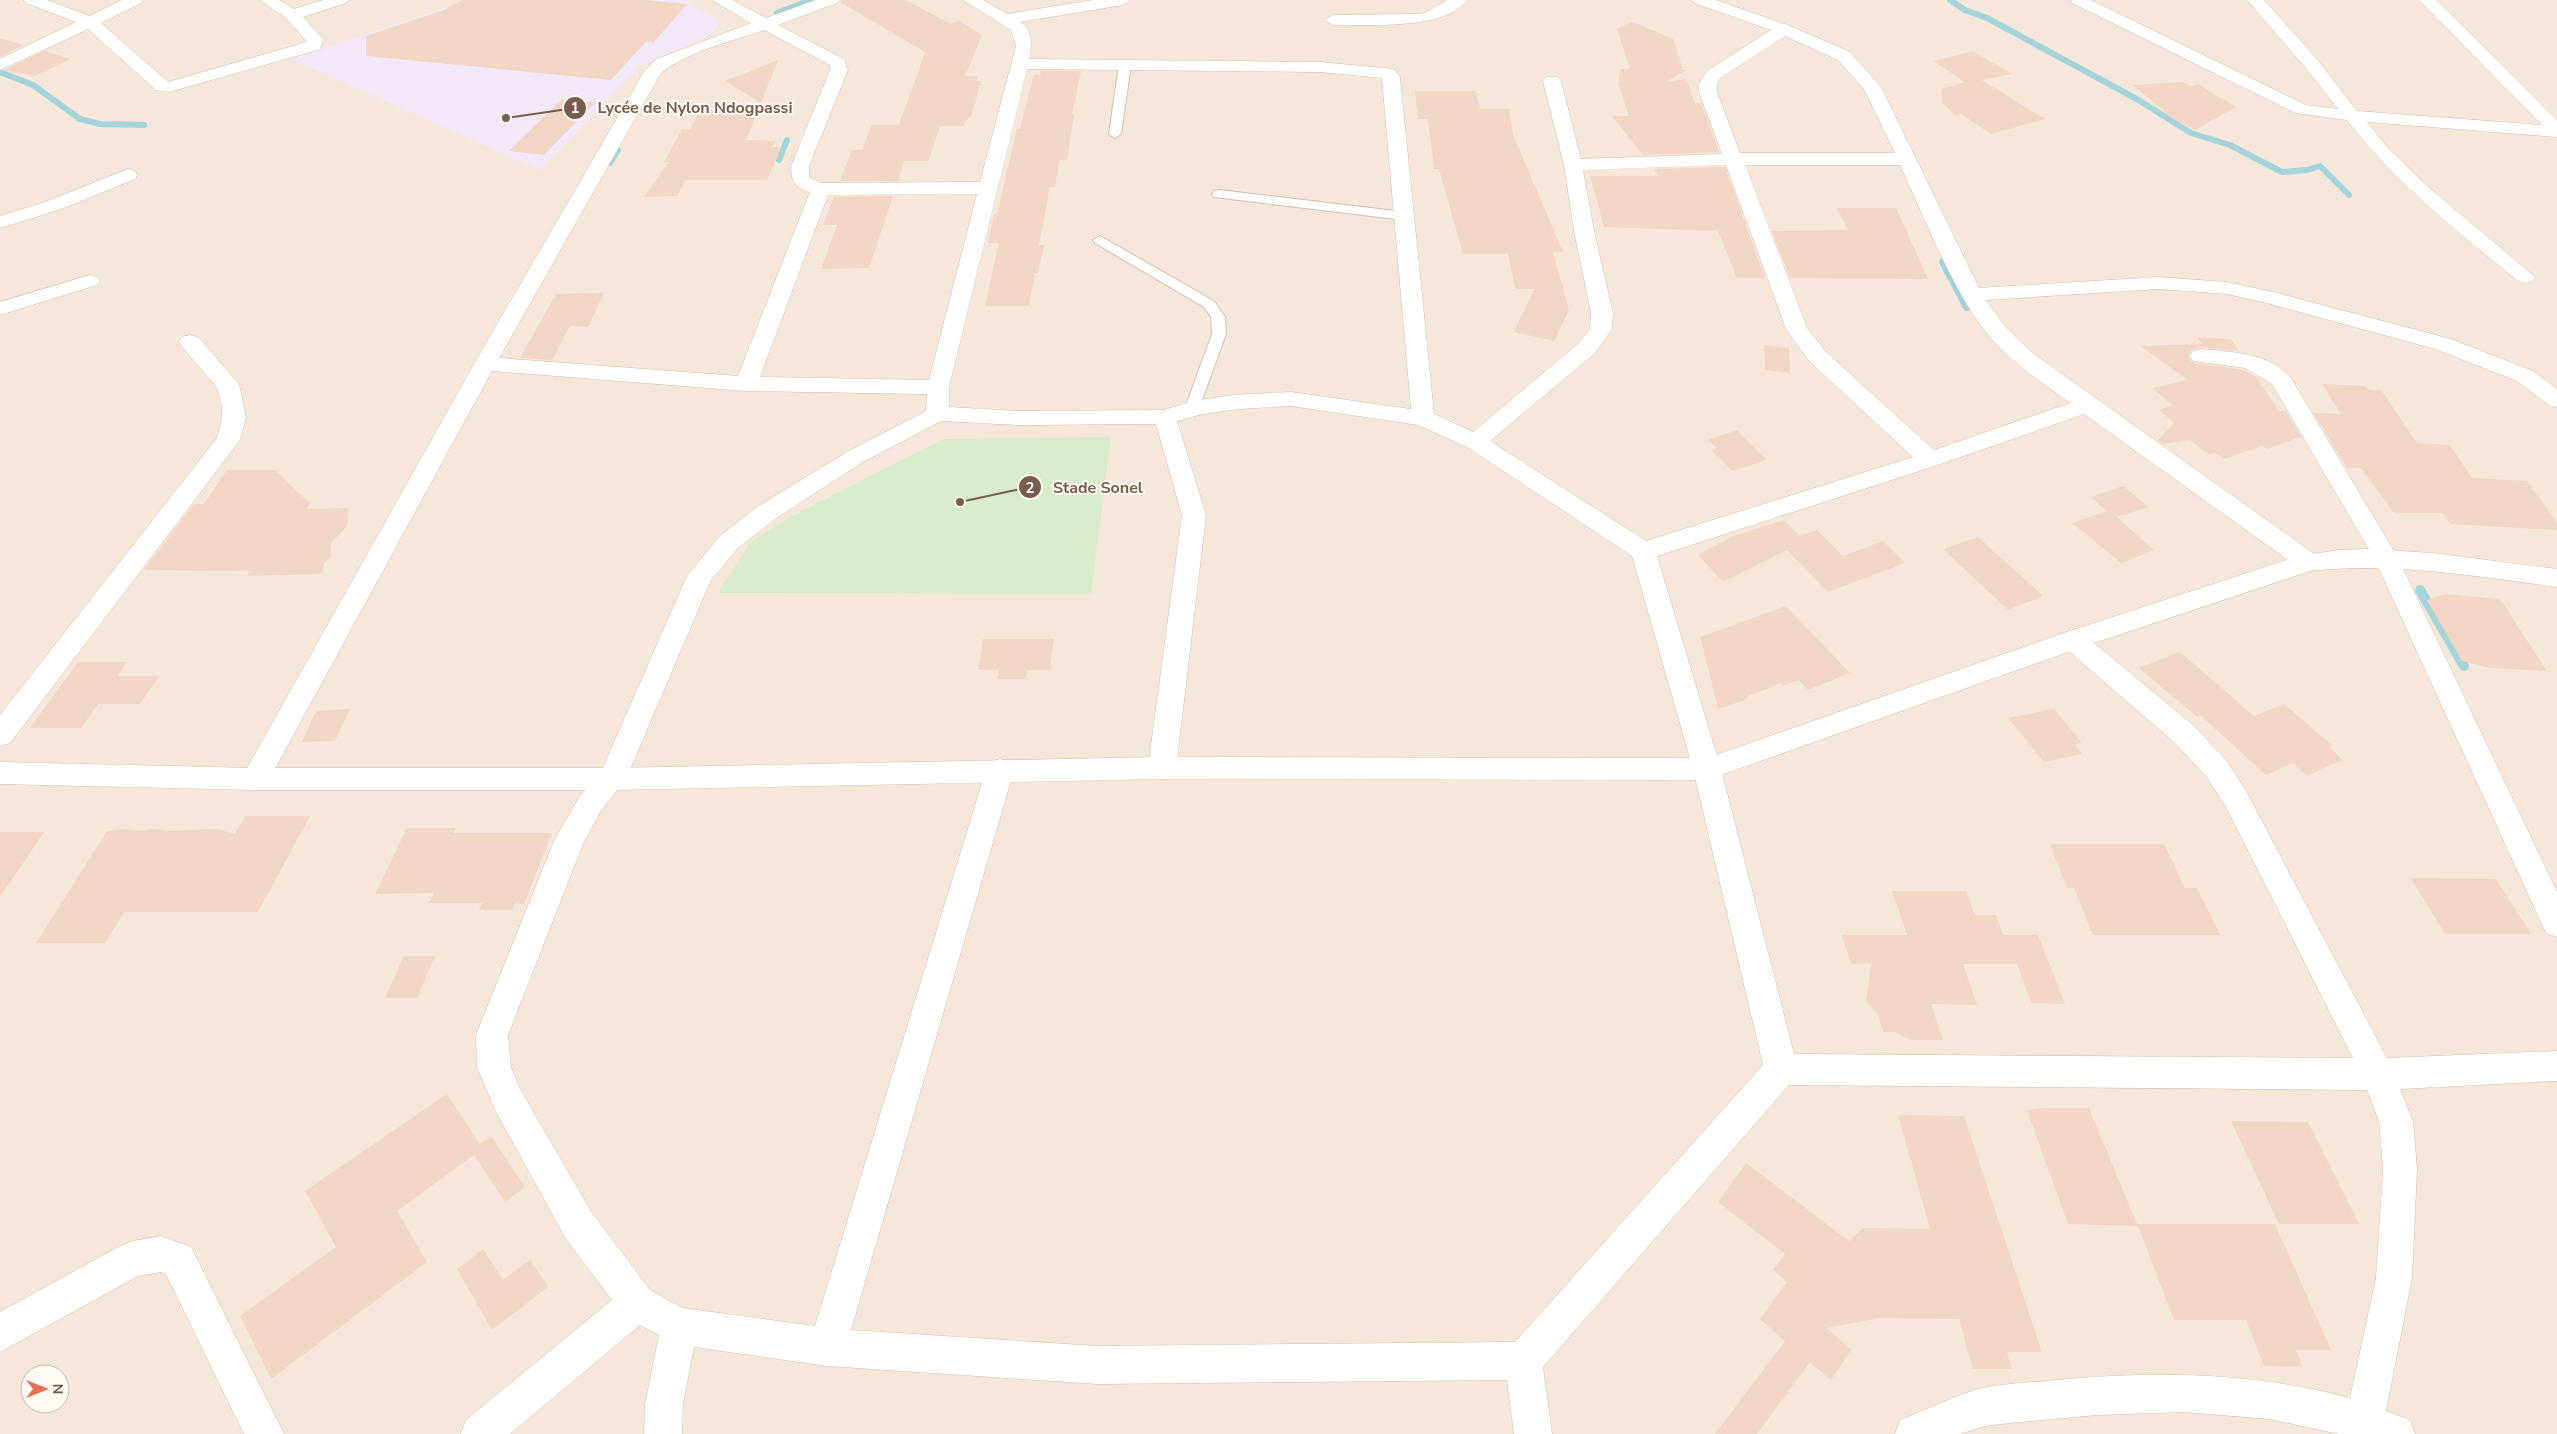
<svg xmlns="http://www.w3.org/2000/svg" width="2557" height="1434" font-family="'Nunito Sans',sans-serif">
	<rect width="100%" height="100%" fill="#fdf6ec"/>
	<path fill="#f5e8da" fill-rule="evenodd" d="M0,0h2557v1434h-2557zM30,1374h30v30h-30z"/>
	<path fill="#f3e8fa" d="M468,0h216l36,22 -9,12 -71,32 -100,104 -249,-111z"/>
	<path fill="#d8ecc9" d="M1111,437l-20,157 -373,-1 33,-51 39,-25 154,-78z"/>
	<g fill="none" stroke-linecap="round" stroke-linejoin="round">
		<g stroke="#a5d3da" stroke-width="6">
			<path d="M1950,0l15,10 22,8 148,80 56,35 39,12 52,27 25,-2 13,-4 29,29"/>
			<path d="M777,13l34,-13"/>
			<path d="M0,72l33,13 47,34 20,5 44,1"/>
			<path d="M779,160l8,-20"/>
			<path d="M610,163l8,-13"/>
		</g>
		<path stroke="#a5d3da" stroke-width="8" d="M1943,262l24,45"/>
		<path stroke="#a5d3da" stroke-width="10" d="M2420,590l44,76"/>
	</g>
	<g fill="#f3d5c3">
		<path d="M462,0h182l43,4 -34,39 -6,-2 -36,39 -245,-24v-20l78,-26z"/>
		<path d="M841,0h64l46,24 9,-3 22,14 -17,41h13l-2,5h5l-10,36 -6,4 -1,5h-24l-12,35h-24l-6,20h-58l12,-31h10l9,-25h28l26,-73 -85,-50z"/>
		<path d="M1633,22l40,17 10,31h4l-21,12 20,-3 9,24h6l18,49 -76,3 -31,-39h17l-11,-33 3,-14h9l-13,-40z"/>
		<path d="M0,38l24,7 -24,12z"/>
		<path d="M44,51l26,8 -34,17 -32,-6z"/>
		<path d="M1973,51l39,23 -30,6 63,39 -54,15 -30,-20 -6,1 -13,-12v-14l22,-7 -30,-21z"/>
		<path d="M778,60l-17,43 -36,-22z"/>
		<path d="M1041,71h40l-9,43h2l-7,46h-7l-5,27h-5l-11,58h5l-6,28h-3l-6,33h-44l14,-63h-11l6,-29h3l20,-85h3l14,-55 6,1z"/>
		<path d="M2183,82l8,4 7,-2 38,23 -41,23 -24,-13 -38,-32z"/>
		<path d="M1415,91h61l4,18h29l4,26 50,117h-10l16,58 -15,31 -40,-9 20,-43h-19l-7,-35h-45l-24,-85h-5l-6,-50h-10z"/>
		<path d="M562,99l34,3 -52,53 -35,-4z"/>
		<path d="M700,109h59l-13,31 30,1 -4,6h7l-1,3h2l-13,30h-81l-9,16 -33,1 25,-35h-5l18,-33h8z"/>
		<path d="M1725,167l40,111h-28l-19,-47 -114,-4 -14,-51h69l-5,-7z"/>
		<path d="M893,196l-24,72 -48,1 16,-44h-14l11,-28z"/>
		<path d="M1837,208h59l32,71 -138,-1 -18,-47 76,-1z"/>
		<path d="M604,293l-16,34 -18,-1 -18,34 -32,-2 36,-64z"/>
		<path d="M2197,337l34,2 8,12 -38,-4 -10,3 -3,7 5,6 51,7 12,7 23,34h7l15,26 -34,12 -5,-3 -38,13 -9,-6 -6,2 -19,-15 -27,4 -5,-4 16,-17 -15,-13 14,-5 -21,-17 36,-8 -48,-34 62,-2z"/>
		<path d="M1764,345l25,3 1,25 -25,-3z"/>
		<path d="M2322,384l44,2 3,4 13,1 35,52 33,2 22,33 55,3 30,42v7l-107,-6 -8,-11h-48l-33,-45h-14l-33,-55 27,1z"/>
		<path d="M1737,430l30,30 -35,11 -20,-21 5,-2 -9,-8z"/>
		<path d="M227,470h48l35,34 -3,5 42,-1 -2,18 -16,17 -1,14 -6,6 -2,11 -75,2 3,-5 -106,-1 50,-66h10z"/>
		<path d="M2123,486l26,21 -32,10 37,33 -33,13 -49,-40 35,-12 -16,-14z"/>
		<path d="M1784,520l16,16 17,-6 26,26 40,-15 22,22 -77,29 -41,-42 -64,32 -25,-27 33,-18z"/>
		<path d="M1978,537l65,59 -35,14 -65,-61z"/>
		<path d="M2444,594l56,5 47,72 -57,-3 -28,-7 -35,-61z"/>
		<path d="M1786,606l64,67 -42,17 -9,-10 -16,6 -2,-3 -35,14 -1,3 -27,9 -18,-72z"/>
		<path d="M983,639h71l-4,31h-23l-2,9h-28l2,-9h-21z"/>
		<path d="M2180,652l74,64 30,-12 49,42 -3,1 12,13 -35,16 -14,-13 -27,12 -66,-60 -3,2 -58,-49z"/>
		<path d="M78,662h49l-9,14h41l-19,28h-42l-17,24h-51z"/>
		<path d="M350,709l-15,32 -33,1 14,-31z"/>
		<path d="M2054,709l28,34 -7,1 7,10 -38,8 -36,-44z"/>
		<path d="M245,816h65l-52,96h-134l-19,31h-69l71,-112 18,-2 13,2 16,-2 15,2 47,-2 19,5z"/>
		<path d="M407,828h49l-3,5h99l-28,71 -9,-1 -3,7h-33l3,-7h-53l5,-10 -59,1z"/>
		<path d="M0,832h44l-44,65z"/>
		<path d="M2050,844h114l21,44h12l23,47h-127l-19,-47h-7z"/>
		<path d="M2411,878l85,1 35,55h-86z"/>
		<path d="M1892,891h74l9,24h21l7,20h35l27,69 -34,-1 -14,-39h-54l14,41 -46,-1 12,36h-32l-16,-8h-12l-5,-17 -12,-14 5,-38 -20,1 -9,-29h65z"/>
		<path d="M404,956h31l-18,42h-32z"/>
		<path d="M447,1094l33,50 11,-8 34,51 -20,15 -31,-47 -77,56 30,51 -156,117 -31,-63 96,-69 -31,-56z"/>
		<path d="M2045,1108h44l48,116h138l56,126h-35l7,17 -39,-1 -18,-46h-72l-36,-94 -70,-2 -41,-114z"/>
		<path d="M1898,1115l66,1 78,236h-35l4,17h-38l-14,-50 -80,-1 -52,10 24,22 -20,30 -21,-18 -53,72h-42l70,-93 -25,-22 27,-37 -14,-12 12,-16 -67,-52 28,-39 103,78 14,-13 67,1z"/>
		<path d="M2231,1121l77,1 51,102h-80z"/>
		<path d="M483,1249l20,31 27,-20 18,27 -56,43 -35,-61z"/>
	</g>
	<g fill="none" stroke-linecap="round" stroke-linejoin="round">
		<defs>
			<g id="service">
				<path d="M1125,62l6,3 -10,69 -6,4 -6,-4 10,-69z"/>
				<path d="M1219,190l185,22 7,4 -7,4 -190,-23 -2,-3 2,-3z"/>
				<path d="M1100,236l114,65 11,16 1,17 -28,77h-10l-3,-3 27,-74 -1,-17 -7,-10 -109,-64 -2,-3z"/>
			</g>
			<g id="minor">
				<path d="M24,0h23l43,16 32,-16h21l-2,3 -40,20 67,59 139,-40 -21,-24 -26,-18h19l15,9 29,-9h25l-2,3 -43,14 20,22 -2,10 -152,43 -13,-2 -68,-61 -88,41v-11l76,-37 -50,-19z"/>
				<path d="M712,0h20l34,18 50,-18h23l-2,3 -59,22 66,34 4,11 -39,96v11l12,6 159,-1 36,-136 -5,-16 -48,-30h20l24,14 86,-14h38l-8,5 -103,17c13,7 12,24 9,37l291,3 74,7 6,8 34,337 39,18 106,-89 11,-14 1,-16 -17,-82 -10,-66 -21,-84 3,-4h12l3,4 20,78 141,-5 -23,-62v-8l8,-13 64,-41 -77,-27 -2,-3h24l74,26 60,26 31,35 98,201 179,-11 69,5 46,10 178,47 82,32 24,18v18l-8,-2 -32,-24 -82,-32 -172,-47 -36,-8 -69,-5 -172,11 20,28 28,26 283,202 4,6 -4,6 -9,3 -9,-3 -215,-154 -146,51 -281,91 64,213 73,285 559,4 -127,-251 -20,-31 -32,-34 -110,-95 -4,-7 4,-7 9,-3 9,3 112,93 32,34 20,31 141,267 170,-7v30l-157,8 13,32 4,48 -5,109 -26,133 24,9 5,14h-76l-69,-15 -86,-7 -87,3 -87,8 -25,3 -25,8h-65l5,-14c26,-10 51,-23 78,-31 25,-6 53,-6 79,-9 100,-9 196,-8 293,18l26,-120 7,-109 -4,-48 -12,-31 -578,-5 -246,282 9,67h-38l-7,-54 -410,4 -270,-18 -133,-19 -11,57 -1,30h-38l1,-30 14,-69 -19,-10 -130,109h-49l5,-14 146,-120 -46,-61 -71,-129 -18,-43 -1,-32 78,-194 26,-45 21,-24 86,-196 33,-40 37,-29 90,-55 79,-41 1,-17 -181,-3 -254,-20 -227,416 -10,3 -10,-3 -4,-8 233,-415 171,-294 12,-11 94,-36zM764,30l66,35v5l-39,96c0,15 4,22 19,26l-72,184 -239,-18 162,-285c28,-22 69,-31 103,-43zM1785,36l53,24 26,29 31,64h-155l-23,-61v-8l3,-6zM1027,69l293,3 62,6 29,331 -120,-17 -58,3 -40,6 -29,9 -146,1 -69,-4v-20zM1726,165l60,164 24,33 103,95 -267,84 -156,-100 105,-88 17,-24 1,-16 -19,-82 -11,-61zM1745,165h155c25,53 53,128 90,172 22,26 53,46 80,66l-136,47 -108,-98 -19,-24zM977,194l-48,186 -169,-3 68,-182zM1291,406l127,19 49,22 165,109 61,213 70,296 -248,277 -418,4 -246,-16 163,-560 -4,-8 -10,-3 -10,3 -4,8 -171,556 -132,-18 -33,-18 -58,-77 -72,-124 -9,-22 -3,-32 75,-191 17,-32 26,-33 85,-199 27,-32 37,-29 88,-57 78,-41 77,4 138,-1 26,91 -34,253 4,8 10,3 10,-3 4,-8 30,-253 -29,-94c37,-12 76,-13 114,-15z"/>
				<path d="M1447,0h20c-22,31 -100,24 -134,25l-8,-5 8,-5 85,-1 9,-2z"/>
				<path d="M2070,0h21l215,105 32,4 -34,-43 -57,-66h17l52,58 41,53 185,14 -123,-125h17l121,120v17l-190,-15 20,25 39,38 109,92 -3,4 -7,2 -7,-2c-61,-50 -123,-98 -171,-161l-52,-7 -223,-110z"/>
				<path d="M128,169l7,2 2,4 -2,4 -76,31 -59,18v-12l45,-14z"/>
				<path d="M90,275l7,2 3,4 -3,4 -97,30v-13z"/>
				<path d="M190,335l8,2 41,47 7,33 -6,23 -230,303 -10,3v-31l217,-277c17,-53 -12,-58 -38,-96l3,-5z"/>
				<path d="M2201,349c29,3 73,4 91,31l106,178 159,334v45l-11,-4 -172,-375 -102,-174 -27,-16 -52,-7 -3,-5 3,-5z"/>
				<path d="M161,1236l30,11 93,187h-40l-78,-160 -5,-2 -23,4 -138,76v-40l120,-66 13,-5z"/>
			</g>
			<path id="secondary" d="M2370,549l62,4 125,16v18c-83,-11 -164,-25 -247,-16l-228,76 -375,133 -545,-1 -550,11h-357l-255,-6v-22l255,6h357l550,-11 545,1 357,-125 235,-77 40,-6z"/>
		</defs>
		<use href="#service" stroke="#d1beb0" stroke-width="2"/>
		<use href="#minor" stroke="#d1beb0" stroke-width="1"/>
		<use href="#secondary" stroke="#d6c0b0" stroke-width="1"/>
		<use href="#service" fill="#fff" fill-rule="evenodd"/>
		<use href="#minor" fill="#fff" fill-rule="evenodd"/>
		<use href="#secondary" fill="#fff" fill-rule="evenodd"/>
	</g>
	<path fill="none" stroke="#7a5c4d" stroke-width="2" d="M506 118L575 108M960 502L1030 487"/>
	<g fill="#7a5c4d" stroke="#fffaf3" stroke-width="2">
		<circle cx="506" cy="118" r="5"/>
		<circle cx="960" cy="502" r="5"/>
		<circle cx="575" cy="108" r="12"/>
		<circle cx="1030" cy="487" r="12"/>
	</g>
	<g font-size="15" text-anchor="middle" font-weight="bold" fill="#fff">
		<text x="575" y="113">1</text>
		<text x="1030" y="493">2</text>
	</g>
	<g font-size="16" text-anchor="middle" font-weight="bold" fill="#7a5c4d" stroke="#fffaf3" stroke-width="4" stroke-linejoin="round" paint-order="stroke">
		<text x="695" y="113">Lycée de Nylon Ndogpassi</text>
		<text x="1098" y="493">Stade Sonel</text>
	</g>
	<g transform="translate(45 1389) rotate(90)"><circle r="24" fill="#fffaf3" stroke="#cabbb1"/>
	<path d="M0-4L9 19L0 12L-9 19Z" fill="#e76f51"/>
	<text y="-8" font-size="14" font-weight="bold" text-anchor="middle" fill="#7a5c4d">N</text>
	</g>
</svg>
